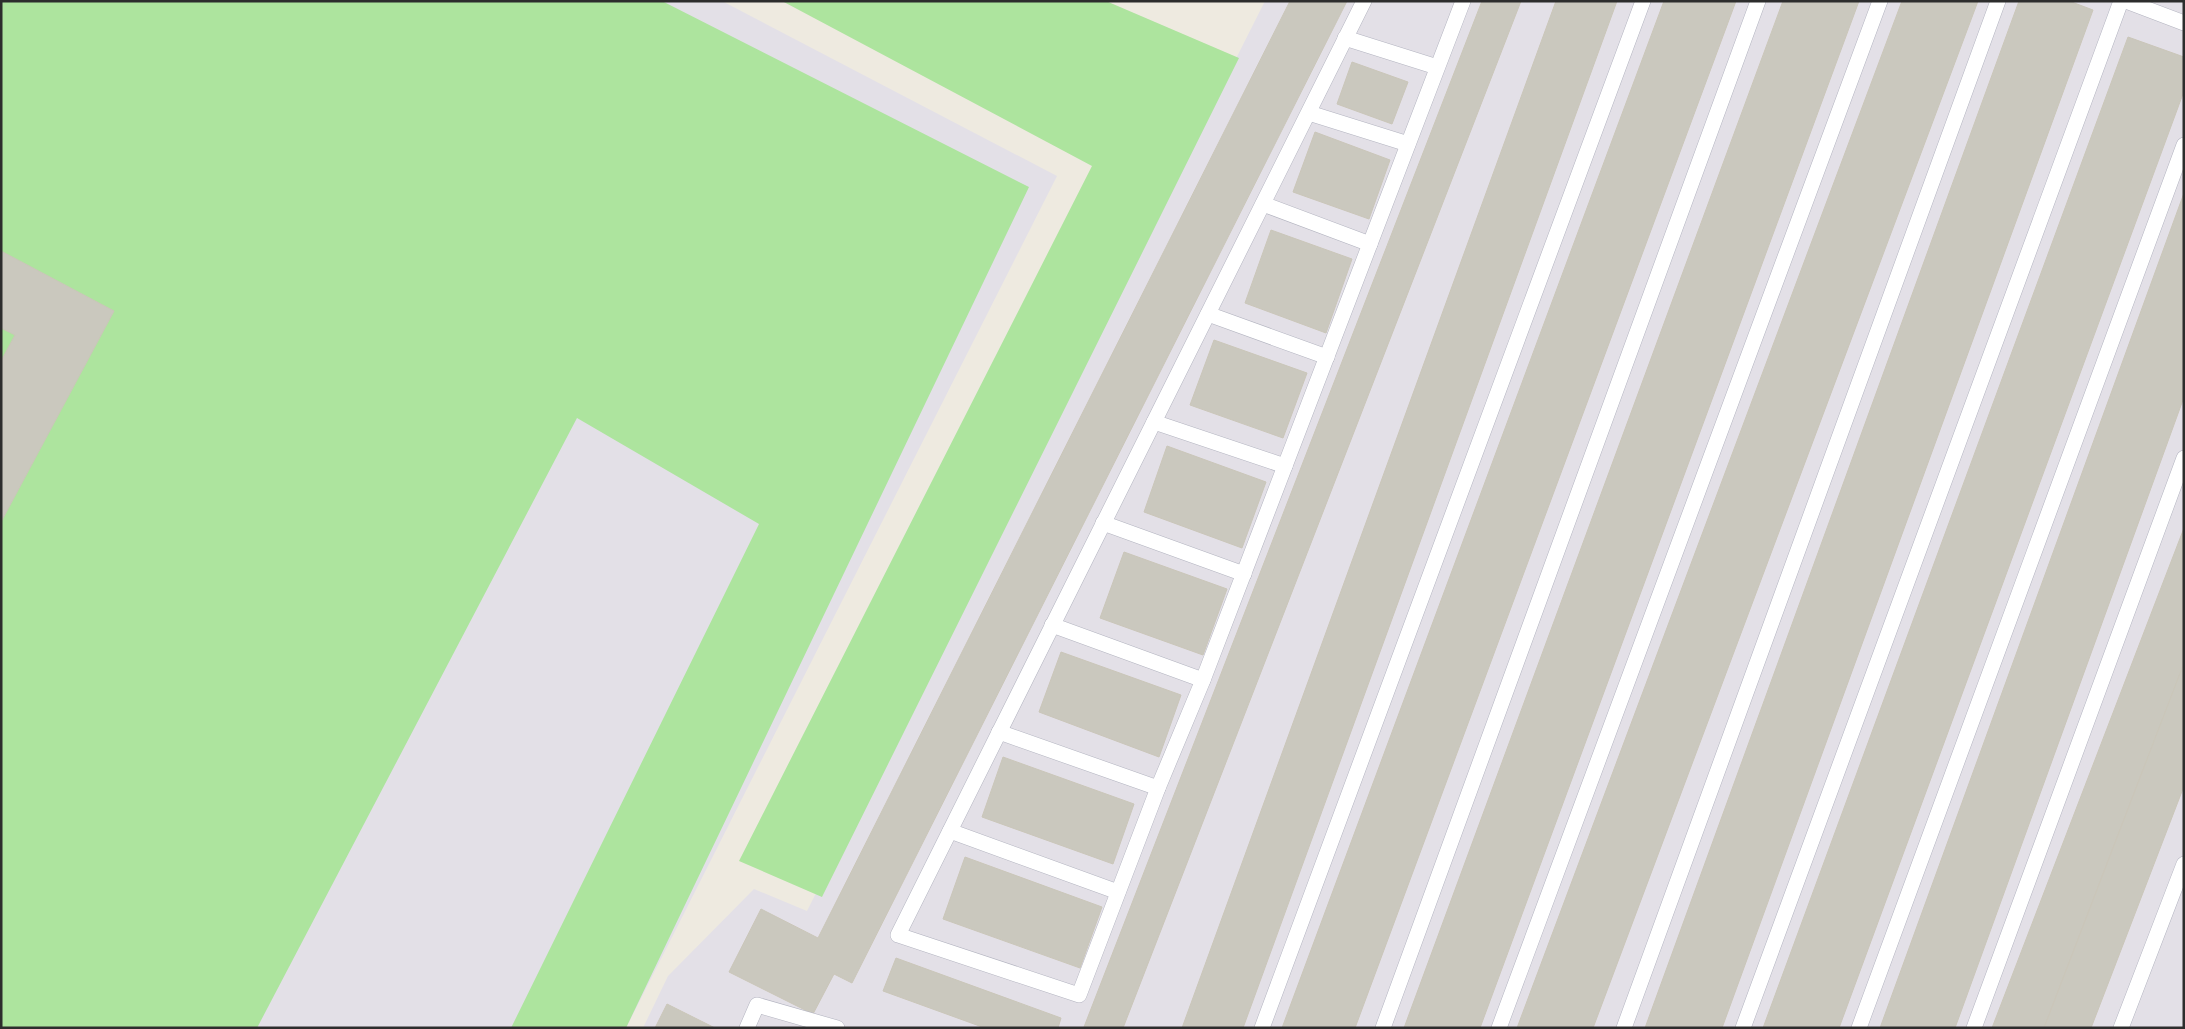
<svg xmlns="http://www.w3.org/2000/svg" width="2185" height="1029" font-family="'Sofia Sans Condensed',sans-serif">
	<rect width="100%" height="100%" fill="#eeeae0"/>
	<g fill="#e3e0e7">
		<path d="M1,1h721l335,175 -431,852h-625z"/>
		<path d="M1265,1h919v1027h-1541l25,-52 86,-87 53,22z"/>
	</g>
	<g fill="#ade49e">
		<path d="M1,1h661l367,186 -403,841h-115l248,-504 -182,-106 -320,610h-256z"/>
		<path d="M782,1h324l133,57 -417,839 -83,-36 353,-695z"/>
	</g>
	<g fill="#cac8be" stroke="#cac6b9">
		<path d="M1290,1h57l-495,982 -18,-9 -21,40 -84,-42 32,-63 57,29z"/>
		<path d="M1482,1h39l-398,1027 -39,-1z"/>
		<path d="M1556,1h61l-374,1027h-61z"/>
		<path d="M1664,1h72l-381,1027h-73z"/>
		<path d="M1783,1h76l-379,1027h-76z"/>
		<path d="M1902,1h76l-385,1027h-76z"/>
		<path d="M2019,1h50l24,9 -371,1018h-77z"/>
		<path d="M2128,37l56,20v34l-345,937h-76z"/>
		<path d="M1352,62l56,20 -16,42 -55,-20z"/>
		<path d="M1315,132l75,28 -21,59 -76,-27z"/>
		<path d="M2184,193v204l-229,631h-75z"/>
		<path d="M1271,230l81,29 -26,74 -81,-30z"/>
		<path d="M1,251l113,60 -113,211v-161l14,-26 -14,-7z"/>
		<path d="M1214,340l93,33 -24,65 -93,-33z"/>
		<path d="M1167,446l99,36 -24,66 -98,-36z"/>
		<path d="M2184,528v135l-140,365h-52z"/>
		<path d="M1124,552l103,37 -24,66 -103,-37z"/>
		<path d="M1061,652l120,43 -22,62 -120,-45z"/>
		<path d="M2184,663v123l-93,242h-47z"/>
		<path d="M1003,757l131,47 -21,60 -131,-47z"/>
		<path d="M965,857l137,50 -22,61 -137,-49z"/>
		<path d="M896,958l165,60 -3,10h-73l-102,-37z"/>
		<path d="M667,1004l48,24h-60z"/>
	</g>
	<g fill="none" stroke-linecap="round" stroke-linejoin="round">
		<defs>
			<g id="service">
				<path d="M1364,1l-466,934 181,60 79,-207 45,-108 260,-679"/>
				<path d="M2126,1l58,22"/>
				<path d="M1345,38l92,29"/>
				<path d="M1309,113l99,31"/>
				<path d="M1263,204l107,40"/>
				<path d="M1208,314l119,43"/>
				<path d="M1154,422l131,44"/>
				<path d="M1103,523l141,51"/>
				<path d="M1052,625l151,55"/>
				<path d="M999,732l159,56"/>
				<path d="M950,831l168,61"/>
				<path d="M747,1028l10,-23 80,23"/>
				<path d="M1262,1028l381,-1027"/>
				<path d="M1383,1028l375,-1027"/>
				<path d="M1499,1028l381,-1027"/>
				<path d="M1624,1028l374,-1027"/>
				<path d="M1743,1028l378,-1027"/>
				<path d="M1859,1028l325,-883"/>
				<path d="M1974,1028l210,-570"/>
				<path d="M2121,1028l63,-164"/>
			</g>
		</defs>
		<use href="#service" stroke="#b3b4c0" stroke-width="16"/>
		<use href="#service" stroke="#fff" stroke-width="15"/>
	</g>
	<rect width="2185" height="1029" fill="none" stroke="#2d2d2d" stroke-width="5"/>
</svg>
